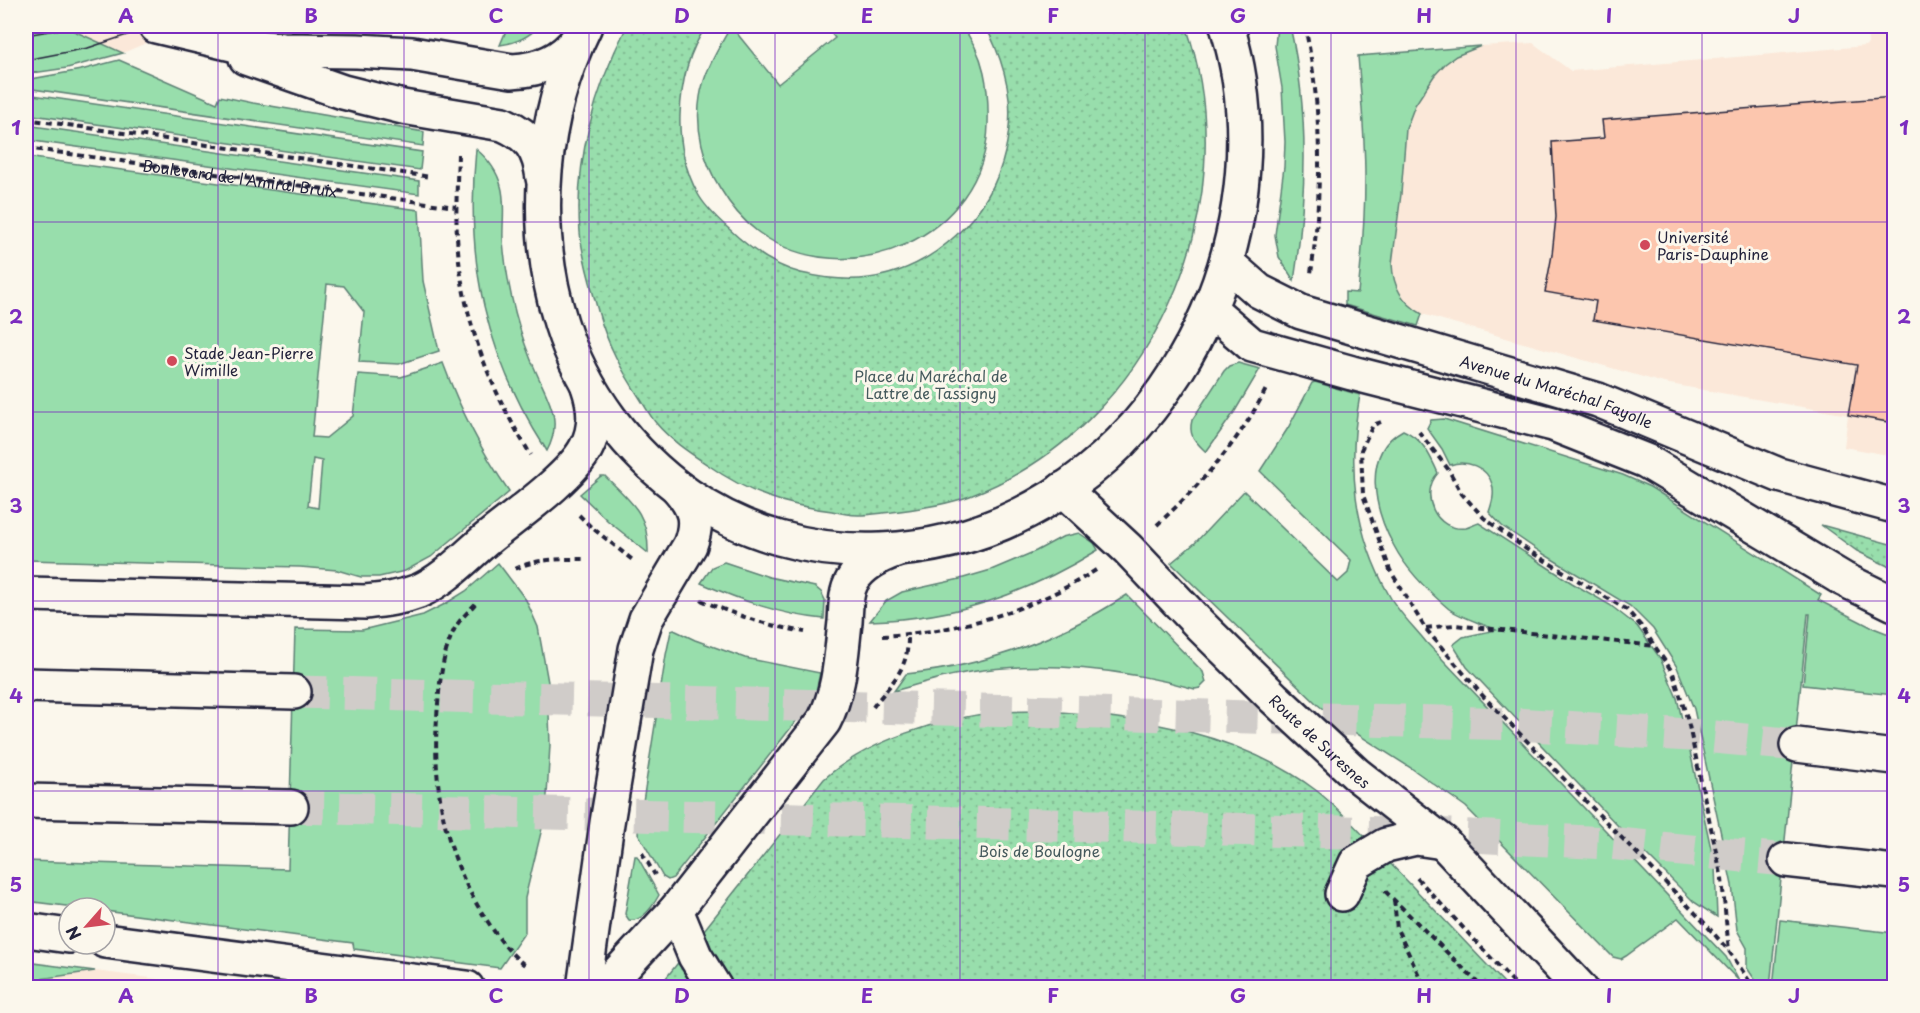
<svg xmlns="http://www.w3.org/2000/svg" width="1920" height="1013" font-family="'Playpen Sans',sans-serif">
	<defs>
		<pattern id="park-dots" width="8" height="8" patternUnits="userSpaceOnUse" patternTransform="scale(1.5)"><rect width="8" height="8" fill="#98deac"/><path d="M2 2h.1M6 6h.1" fill="none" stroke="#83be95" stroke-width="1.8" stroke-linecap="round"/></pattern>
	</defs>
	<rect width="100%" height="100%" fill="#fbf7ec"/>
	<filter id="ink" filterUnits="userSpaceOnUse"><feTurbulence type="fractalNoise" baseFrequency=".0167" numOctaves="2"/><feDisplacementMap in="SourceGraphic" scale="12" xChannelSelector="R" yChannelSelector="G"/><feConvolveMatrix kernelMatrix="1 2 1 2 8 2 1 2 1" color-interpolation-filters="sRGB"/></filter>
	<g filter="url(#ink)">
		<g fill="#fbe8d9">
			<path d="M26,26h159l-62,27 -56,15 -41,6z"/>
			<path d="M1867,26h27v430l-50,-9 4,-32 -184,-32 -242,-69 -19,-14 -5,-8 -5,-11 -1,-17 9,-70 5,-65 9,-24 19,-29 11,-12 11,-8 25,-10 52,-3 38,28 294,-25 3,-2z"/>
			<path d="M95,971l127,16 -196,1v-7z"/>
		</g>
		<g fill="#98deac" stroke="#5d8074" stroke-width="1.5" fill-rule="evenodd">
			<path d="M26,26h37l60,27 -56,15 -41,6z"/>
			<path d="M508,26h31c-11,12 -23,17 -39,19z"/>
			<path d="M731,26l47,58 57,-46 -10,-12h136c24,27 28,63 27,98 -2,112 -141,173 -230,108 -16,-12 -28,-27 -38,-44 -17,-27 -25,-60 -20,-91 4,-26 19,-49 31,-71z"/>
			<path d="M1277,26h13c19,83 17,171 4,255l-15,-24 -4,-22 9,-68 1,-25 -3,-54 -7,-42z"/>
			<path d="M1481,46l-25,10 -11,8 -11,12 -19,29 -9,24 -5,65 -9,70c1,23 10,38 30,50l-4,12 -73,-21v-13l13,1c4,-38 7,-77 7,-116 0,-41 -4,-81 -7,-121z"/>
			<path d="M119,60l98,43 3,-7 33,7 171,29 -1,14 -397,-58v-8l55,-10z"/>
			<path d="M26,94l396,58 -2,18 -394,-56z"/>
			<path d="M26,125l393,56v13l-393,-54z"/>
			<path d="M476,149c12,10 21,21 25,37 5,17 1,37 2,55 4,46 15,91 34,133 12,27 26,47 10,77 -62,-96 -82,-189 -71,-302z"/>
			<path d="M26,157l393,53 4,71 16,70 -40,13 -40,-2 5,-50 -20,-26 -17,-2 -15,153 14,1 27,-22 5,-42 43,3 42,-14c17,46 38,88 66,128l-1,2 -77,64 -26,14 -26,6h-18l-24,-7 -37,-3 -274,-7zM313,459l9,2 -4,47 -10,-2z"/>
			<path d="M1238,363l22,6 -25,42 -29,41c-11,-11 -18,-16 -14,-32l32,-49 5,-5z"/>
			<path d="M1315,382l45,13c-13,70 -7,136 29,200 9,17 25,32 37,47l300,315 13,24 -61,-63 -52,38 -5,3 -8,-2 -147,-150 -55,-39 -68,-43 -25,-20 -147,-142 24,-20 49,-52 94,91 10,-9 3,-13 -91,-89 28,-43 24,-45z"/>
			<path d="M1444,419l179,56 27,12 171,108 -3,5 53,27 23,9v59l-91,-10 7,-71h-2l-38,373h-10l-13,-19v-20l-10,-18 -5,-45 -38,-176 -17,-42 -24,-38 -23,-23 -88,-53 -40,-27 -13,-14c3,-9 6,-18 3,-28 -5,-17 -26,-25 -42,-19l-8,-16 -15,-21 4,-8z"/>
			<path d="M1403,430c19,8 27,25 35,43 -19,21 -3,59 28,55 4,-1 9,-4 13,-5l93,60 38,22 27,21 23,32 17,40 14,58 24,111 2,50 -23,-15 -75,-75 -152,-160 -14,-22 10,-8 33,-7c-15,-7 -34,-12 -47,-21 -19,-16 -43,-40 -55,-63 -19,-34 -34,-93 9,-116z"/>
			<path d="M601,476h4c26,26 44,37 43,77l-40,-32 -28,-27z"/>
			<path d="M1079,533l15,10 4,7c-74,45 -140,68 -228,71l16,-20 16,-9 58,-13 31,-9 45,-19 26,-14z"/>
			<path d="M724,562l45,15 46,10 6,5 4,8 -1,19c-43,-4 -84,-19 -123,-36l11,-16z"/>
			<path d="M498,563l28,37 12,27 10,55 2,63 -4,67 -21,86v34l-25,36 -146,-19 -1,-6 -248,-32v-3h-23l-56,-7v-40l262,8 7,-240 67,1 61,-15 22,-11 21,-13z"/>
			<path d="M1127,595l76,77 3,10 -6,6 -5,1c-70,-20 -153,-29 -225,-17 -26,4 -51,12 -76,19l12,-17c80,-8 155,-36 221,-79z"/>
			<path d="M674,630l21,10 50,18 75,15 -4,18 -12,20 -131,167 -5,2 -5,-3 -25,-44 28,-178 5,-24z"/>
			<path d="M635,856h2l22,39c-6,11 -16,27 -30,25l-4,-6z"/>
			<path d="M1780,920l114,13v54h-121z"/>
			<path d="M26,962l69,9 -69,10z"/>
		</g>
		<g fill="url(#park-dots)" stroke="#5d8074" stroke-width="1.5">
			<path d="M627,26h80c-19,24 -26,59 -27,89 -1,27 5,56 18,79 7,13 20,25 30,34 21,20 45,38 73,45 22,5 46,8 68,5 65,-9 122,-63 136,-126 9,-39 5,-69 -10,-106 -3,-7 -6,-14 -10,-20h201c63,181 -34,401 -216,470 -24,9 -53,13 -78,16 -11,1 -23,3 -34,3 -9,0 -18,-2 -26,-4 -49,-6 -84,-18 -124,-46 -18,-12 -38,-25 -52,-42 -6,-7 -10,-15 -15,-23 -19,-29 -34,-56 -43,-89 -7,-26 -16,-53 -18,-79 -6,-70 15,-144 47,-206z"/>
			<path d="M1821,525l73,20v24l-37,-18z"/>
			<path d="M1046,711c94,6 194,22 271,80 24,19 44,42 65,64 43,44 84,88 126,132l-850,1 166,-209c44,-39 117,-61 175,-67 15,-1 31,-1 47,-1z"/>
		</g>
		<path fill="#fcc6ae" stroke="#22223b" stroke-width="1.5" d="M1894,97v326l-46,-8 9,-50 -264,-45 3,-19 -51,-9 7,-37 4,-38 -4,-75 52,-4 -2,-18z"/>
		<g fill="none" stroke-linecap="round" stroke-linejoin="round">
			<g stroke="#d0ccc9" stroke-width="33" stroke-dasharray="33 16" stroke-linecap="butt">
				<path d="M294,692l1223,32 187,12 93,9"/>
				<path d="M291,807l1139,27 178,9 178,17"/>
			</g>
			<defs>
				<g id="minor">
					<path id="s2" d="M1227,263l32,28 42,21 297,88 181,75 115,31"/>
					<path d="M1342,894l14,-31 30,-18 30,-7 27,4"/>
					<path d="M676,910l19,46 20,32"/>
				</g>
				<g id="major">
					<path d="M156,26l76,18 51,6 74,1 55,3 100,17c26,-1 50,-10 66,-32"/>
					<path d="M585,26c-45,91 -54,200 -24,297 22,70 68,130 127,172 56,39 125,58 193,55 255,-10 417,-291 346,-524"/>
					<path d="M246,58l97,34 60,15 100,17c27,12 36,25 40,54"/>
					<path id="s3" d="M1063,489l65,60 72,76 74,73 82,76 87,68 137,146"/>
					<path d="M584,988l23,-165 29,-174 10,-30 44,-74c9,-25 5,-37 -12,-57"/>
					<path d="M604,988l72,-78 148,-189c16,-31 17,-64 21,-99 1,-13 0,-29 7,-41 9,-16 27,-25 44,-31"/>
				</g>
				<g id="highway">
					<path d="M1210,309l42,36 100,28 201,51 93,37 197,118 51,25"/>
					<path d="M26,594l339,8c19,-2 36,-4 54,-11 27,-12 47,-35 69,-53 27,-22 83,-61 98,-90 11,-20 9,-42 2,-62"/>
					<path d="M26,685l268,7"/>
					<path d="M1797,745l97,12"/>
					<path d="M26,801l265,6"/>
					<path d="M1786,860l108,12"/>
					<path d="M26,930l43,6"/>
					<path d="M105,941l362,47"/>
				</g>
			</defs>
			<use href="#minor" stroke="#22223b" stroke-width="38"/>
			<use href="#major" stroke="#22223b" stroke-width="38"/>
			<use href="#highway" stroke="#22223b" stroke-width="38"/>
			<g stroke="#22223b" stroke-width="4" stroke-dasharray="6 4.5" stroke-linecap="butt">
				<path d="M1305,26c17,81 18,165 6,247"/>
				<path d="M26,119l405,58"/>
				<path id="s1" d="M26,148l430,59"/>
				<path d="M458,154c-1,32 -3,64 0,96 6,74 34,143 73,205"/>
				<path d="M1381,422l-8,3 -12,25 2,45 27,75 35,58 58,68 218,223 28,32 25,37"/>
				<path d="M1419,432l29,37 14,25 22,24 42,31 101,61 14,16 32,47 15,48 34,158 7,72"/>
				<path d="M579,515l11,11 45,36"/>
				<path d="M1157,525c43,-40 83,-84 109,-136"/>
				<path d="M515,569c22,-11 47,-10 72,-10"/>
				<path d="M701,600c33,15 68,26 104,32"/>
				<path d="M475,604c-6,7 -15,15 -20,24 -12,24 -15,50 -17,76 -7,78 5,152 50,218 12,18 20,30 38,44"/>
				<path d="M1426,628l28,-3 202,21"/>
				<path d="M882,636c75,-4 150,-25 214,-66"/>
				<path d="M873,707c20,-27 36,-37 35,-73"/>
				<path d="M642,853l13,22"/>
				<path d="M1417,878l102,110"/>
				<path d="M1385,891l98,97"/>
				<path d="M1394,900l3,29 28,59"/>
			</g>
			<use href="#minor" stroke="#fbf7ec" stroke-width="33"/>
			<use href="#major" stroke="#fbf7ec" stroke-width="33"/>
			<use href="#highway" stroke="#fbf7ec" stroke-width="33"/>
			<g stroke="#22223b" stroke-width="1.5">
				<path d="M26,35l52,-9"/>
				<path d="M26,60l62,-12 66,-22"/>
			</g>
		</g>
	</g>
	<path fill="none" stroke="#7b2cbf" stroke-width="1.5" stroke-opacity="0.55" d="M218,26v962M404,26v962M589,26v962M775,26v962M960,26v962M1145,26v962M1331,26v962M1516,26v962M1702,26v962M26,222h1868M26,412h1868M26,601h1868M26,791h1868"/>
	<g fill="#d1495b" stroke="#fbf7ec" stroke-width="2">
		<circle cx="1645" cy="245" r="6"/>
		<circle cx="172" cy="361" r="6"/>
	</g>
	<g text-anchor="middle" dominant-baseline="central" stroke-width="6" stroke-linejoin="round" paint-order="stroke">
		<g font-size="15" fill="#22223b" stroke="#fbf7ec">
			<text stroke="none"><textPath href="#s1" startOffset="216">Boulevard de l'Amiral Bruix</textPath></text>
			<text stroke="none"><textPath href="#s2" startOffset="357">Avenue du Maréchal Fayolle</textPath></text>
			<text stroke="none"><textPath href="#s3" startOffset="360">Route de Suresnes</textPath></text>
		</g>
		<g font-size="15" fill="#22223b" stroke="#fbf7ec" text-anchor="start">
			<text x="1657" y="236">Université<tspan x="1657" dy="17">Paris-Dauphine</tspan></text>
			<text x="184" y="352">Stade Jean-Pierre<tspan x="184" dy="17">Wimille</tspan></text>
		</g>
		<g font-size="15" fill="#455a5d" stroke="#fbf7ec">
			<text x="931" y="375">Place du Maréchal de<tspan x="931" dy="17">Lattre de Tassigny</tspan></text>
			<text x="1039" y="850">Bois de Boulogne</text>
		</g>
	</g>
	<rect width="1920" height="1013" fill="none" stroke="#fbf7ec" stroke-width="66"/>
	<g transform="translate(87 926) rotate(242)"><circle r="28" fill="#fbf7ec" stroke="#a4a2a5" stroke-width="1.5"/>
	<path d="M0-4.5L10 22L0 15L-10 22Z" fill="#d1495b"/>
	<text y="-9" font-size="16" font-weight="bold" text-anchor="middle" fill="#22223b">N</text>
	</g>
	<rect x="33" y="33" width="1854" height="947" fill="none" stroke="#7b2cbf" stroke-width="2"/>
	<g font-size="20" text-anchor="middle" font-weight="bold" fill="#7b2cbf">
		<text x="126" y="23">A</text>
		<text x="311" y="23">B</text>
		<text x="496" y="23">C</text>
		<text x="682" y="23">D</text>
		<text x="867" y="23">E</text>
		<text x="1053" y="23">F</text>
		<text x="1238" y="23">G</text>
		<text x="1424" y="23">H</text>
		<text x="1609" y="23">I</text>
		<text x="1794" y="23">J</text>
		<text x="16" y="135">1</text>
		<text x="1904" y="135">1</text>
		<text x="16" y="324">2</text>
		<text x="1904" y="324">2</text>
		<text x="16" y="513">3</text>
		<text x="1904" y="513">3</text>
		<text x="16" y="703">4</text>
		<text x="1904" y="703">4</text>
		<text x="16" y="892">5</text>
		<text x="1904" y="892">5</text>
		<text x="126" y="1003">A</text>
		<text x="311" y="1003">B</text>
		<text x="496" y="1003">C</text>
		<text x="682" y="1003">D</text>
		<text x="867" y="1003">E</text>
		<text x="1053" y="1003">F</text>
		<text x="1238" y="1003">G</text>
		<text x="1424" y="1003">H</text>
		<text x="1609" y="1003">I</text>
		<text x="1794" y="1003">J</text>
	</g>
</svg>
